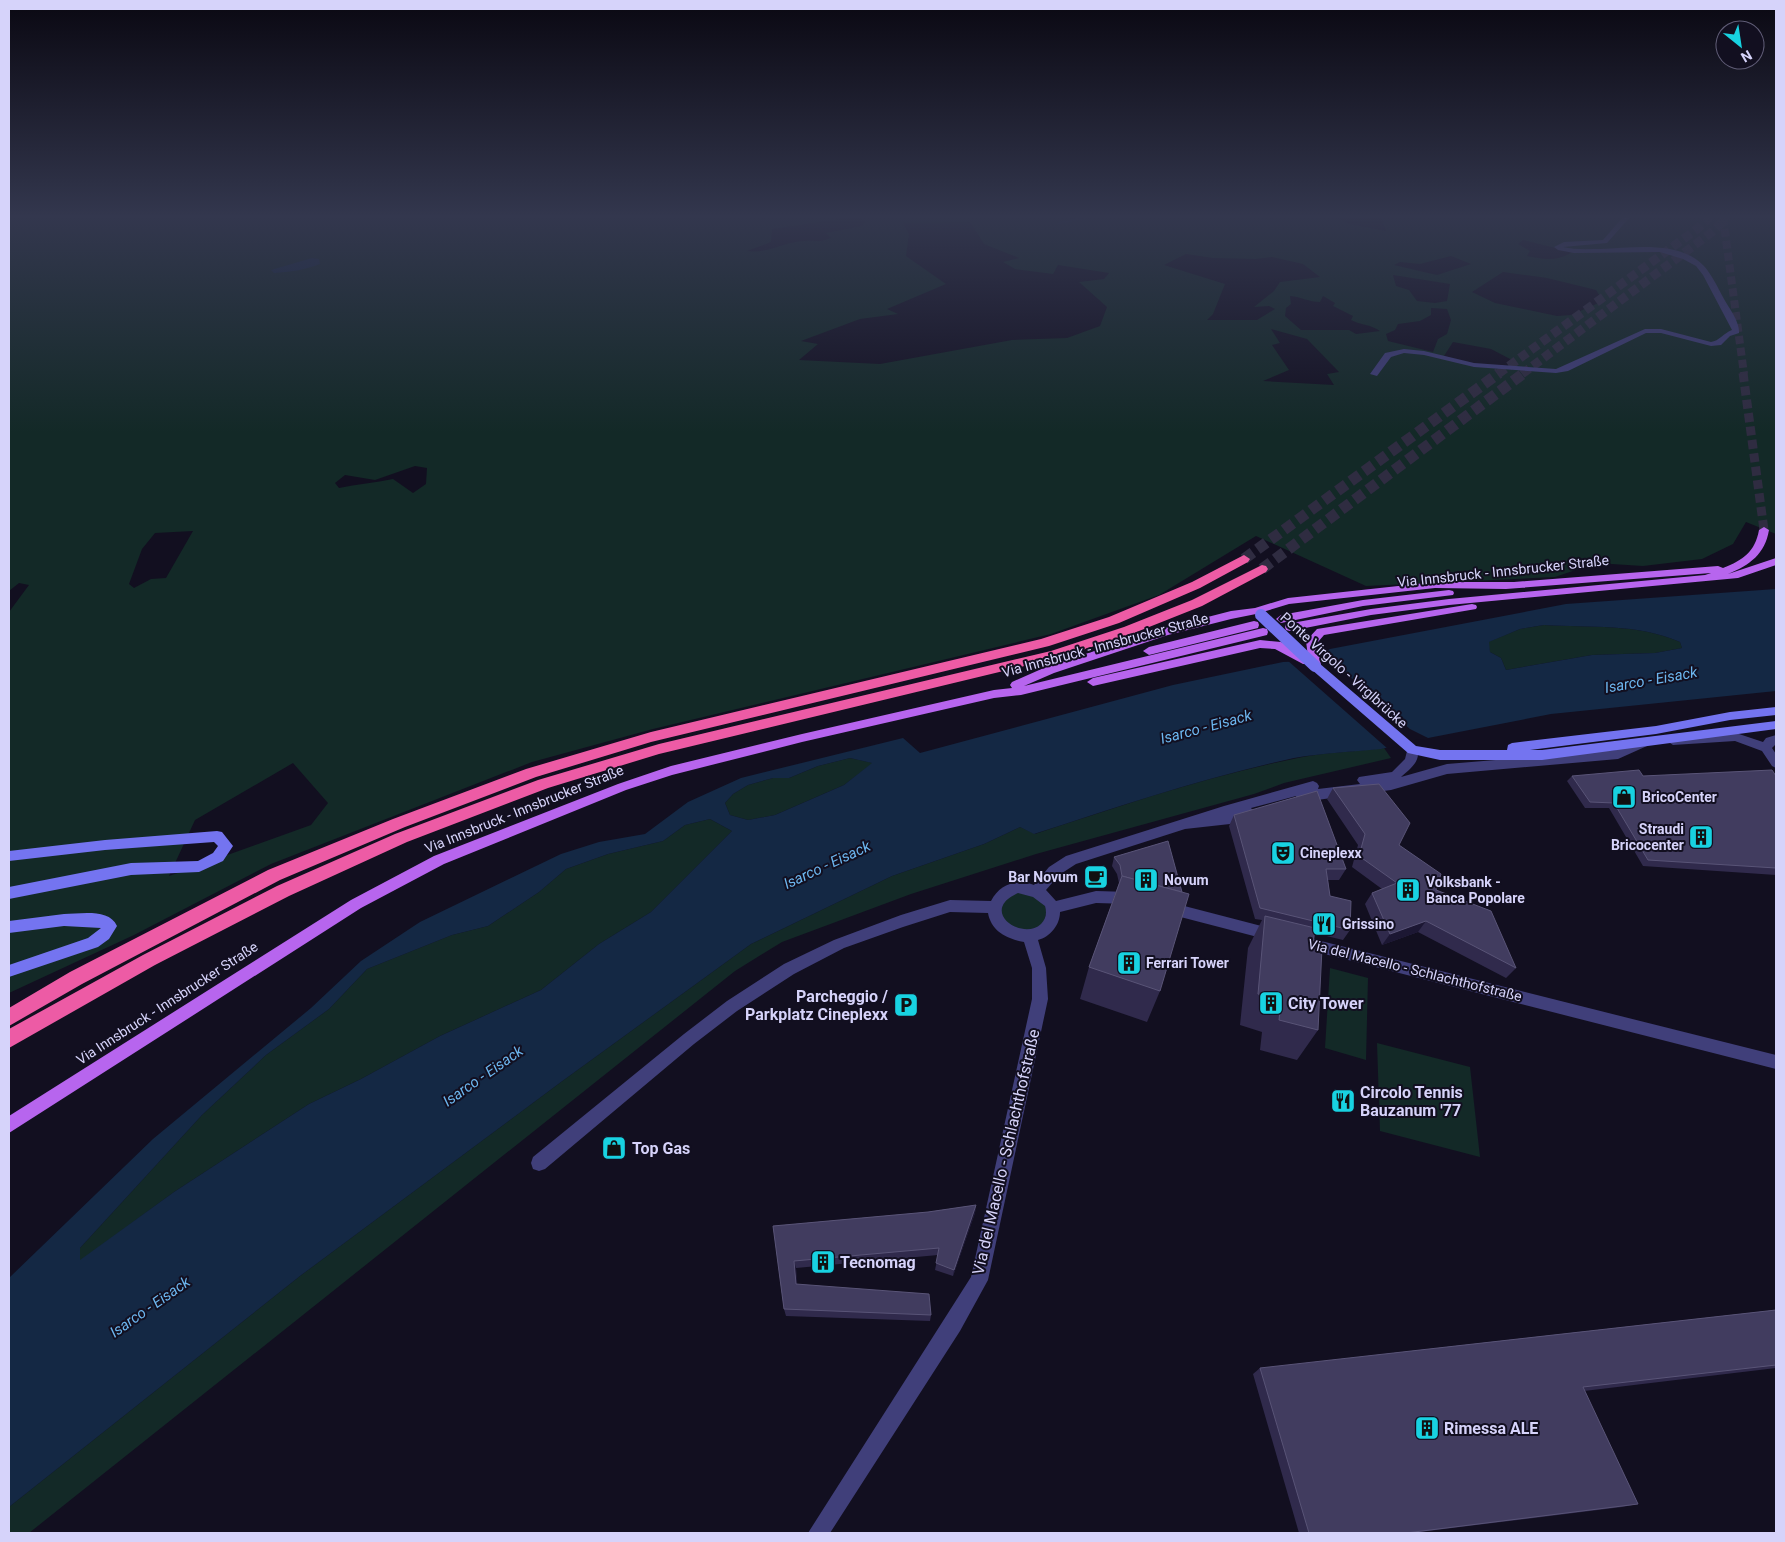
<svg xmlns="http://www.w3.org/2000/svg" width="1785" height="1542" font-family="Roboto,sans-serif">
	<rect width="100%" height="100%" fill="#120f20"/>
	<g fill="#132927" fill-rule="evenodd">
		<path d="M9,217h1327l14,7 36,7 -5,-14h395v317l-30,-12 -13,22 -31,15 -59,7 -47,-3 -41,14 -189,9 -110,-50 -97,59 -108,39 -398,95 -121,33 -261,102 -137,71 -125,58v-381l20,-27 -10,-2 -10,8zM854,217l12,3 -4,6 -36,7 5,5c-13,5 -15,2 -27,3 -21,1 -36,13 -57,10l24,-9 1,-13zM970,222l14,22 35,14 -16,4 12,7 38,5 5,-9 51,8 -5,6 -25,3 28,25 -7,19 -33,12 -55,2 -132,24 -81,-4 19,-16 -17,-3 59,-22 38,-5 -11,-5 59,-25 -40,-28 3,-22 -6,-11zM1523,240l49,12c-14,10 -30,7 -45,4l3,-5 -12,-7zM1186,254l27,4 43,1 16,-2 31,7 17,13 -40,5 -6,9 -20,16 15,-1 6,3 -18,11h-50l6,-6 12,-30 -61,-19zM1451,256l20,8 -34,11 -43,-10 6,-3 20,2zM1503,272l44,6 49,12 7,11 -32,14 -14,1 -62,-13 -23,-11zM1393,275l57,9 -3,17 -12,2 -18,-2 -8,-11 -13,-4zM1290,296c11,1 19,6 30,6l3,-6 12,7 -2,3 20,10 -2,4c12,6 16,3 29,11l-24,3 -7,-4h-48l-16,-14 1,-8 5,-4zM1431,308l16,1 4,11 -4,14 -9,5 -5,13 -45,-11 -2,-7 9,-4 3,-6 22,-3 11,-6zM1271,329l36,10 32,33 -12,2 7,11 -71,-4 26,-11 -17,-25 8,-2zM1453,342l38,7 21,11 -4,6 -36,-2 -28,-8zM415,466l12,2 -1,16 -13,9 -20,-14c-18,4 -36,5 -54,9l-4,-5 10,-8 30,5zM193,531l-27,47 -15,1 -17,9 -5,-4 13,-35 13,-16zM293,763l35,40 -17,22 -142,51 26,-56z"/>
		<path d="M1544,625c46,3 93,-2 136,17l2,6 -27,5 -63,2 -86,15 -5,-12 -11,-6 -2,-10 32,-13z"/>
		<path d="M1384,748l7,10 -107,25 -30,11 -218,60 -125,40 -129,48 -47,29 -706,562h-20v-26l291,-231 261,-194 190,-138 141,-68 92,-32 36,-17 15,7c85,-28 170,-57 258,-75 29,-7 61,-7 91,-11z"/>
		<path d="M850,758l23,5 -29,22 -69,30 -27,5 -18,-5 -5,-12 8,-9 15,-9 25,-7h16l29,-12z"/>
		<path d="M710,819l22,12 -81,81 -52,32 -58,46 -101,46 -79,43 -52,25 -135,88 -94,69v-13l122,-133 64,-60 63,-46 38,-40 85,-34 36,-9 51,-34 27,-23 42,-15 55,-13 22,-16z"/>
		<path d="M1021,892c22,6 31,12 21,34l-22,6 -18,-12 -3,-13 8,-11z"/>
		<path d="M1330,968l38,10 -2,82 -41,-12z"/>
		<path d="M1377,1043l93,24 10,90 -100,-26z"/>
	</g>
	<g fill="#142844" fill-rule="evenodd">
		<path d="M312,258l7,1 1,5c-15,6 -30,8 -46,9l-3,-3z"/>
		<path d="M1776,589v102l-225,23 -123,24c-18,-2 -31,8 -47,11 -29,3 -59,4 -87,9 -89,19 -174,48 -260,76l-14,-7 -36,17 -92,32 -141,68 -190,138 -261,194 -291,231v-229l144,-139 158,-131 50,-47 59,-39 141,-68 38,-12 46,-8 43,-32 53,-24 162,-40 17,15 253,-68 110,-23c18,0 32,-3 47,-13l236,-45zM1544,625c46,3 93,-2 136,17l2,6 -27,5 -63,2 -86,15 -5,-12 -11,-6 -1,-10 31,-13zM850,758l22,5 -28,22 -69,30 -27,5 -18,-5 -5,-12 8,-9 15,-9 25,-7h16l29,-12zM710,819l22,12 -81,81 -52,32 -58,46 -101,46 -79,43 -52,25 -135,88 -94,68v-12l122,-133 64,-60 63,-46 38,-40 85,-34 36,-9 51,-34 27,-23 42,-15 55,-13 22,-16z"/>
	</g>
	<path fill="#120f20" d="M1322,651l4,5 84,73 22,11 -14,-1 -30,10 -101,-89h13z"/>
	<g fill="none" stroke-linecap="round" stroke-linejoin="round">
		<path stroke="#142844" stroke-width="2.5" d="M1059,223l29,-6"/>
		<path stroke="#2f2c41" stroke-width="8" stroke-dasharray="8 4" stroke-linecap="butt" d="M1723,217l21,157"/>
		<path stroke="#2f2c41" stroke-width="9" stroke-dasharray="9 4.5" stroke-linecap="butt" d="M1743,373l21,157"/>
		<g stroke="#2f2c41" stroke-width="9" stroke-dasharray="9 4.5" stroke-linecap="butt">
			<path d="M1498,374l199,-145 13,-12"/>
			<path d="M1522,374l190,-142 16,-15"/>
		</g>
		<g stroke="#2f2c41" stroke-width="11" stroke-dasharray="11 5.5" stroke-linecap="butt">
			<path d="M1244,559l255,-186"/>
			<path d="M1262,569l262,-196"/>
		</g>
		<g fill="#403f7a" fill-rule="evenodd">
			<path d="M1623,217h7l-23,26 -44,4c12,3 25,2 38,2 32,-1 78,-9 103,17 8,9 14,22 20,33 5,9 16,23 15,34l-9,3 -9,9 -10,1 -50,-13h-15l-78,38 -12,2 -82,-6 -50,-12 -20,-2 -13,4 -14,19 -7,-2 15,-21 19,-4 20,2 50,12 82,6 89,-40h16l50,13c8,-1 13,-9 21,-12l-29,-55 -7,-9 -13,-7 -23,-7 -86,1 -16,-3 -4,-3 10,-5 39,-2z"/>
			<path d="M1736,733l27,9 3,-4 10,-3v9l-4,4 4,6v14l-4,-2 -10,-15 -27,-10 -62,4 -6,-4 6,-4z"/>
			<path d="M1643,739l6,4 -2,3 -29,13 -171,15 -56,16 -89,12 -5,-2 -1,-4 -45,12 4,5 -1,4 -24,7 -45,5 -109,35 -17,11 -13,15 10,11 40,-10 34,1 5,2 2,4 -2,4 -5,2 -34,-1 -36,9c0,13 -10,25 -22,28l8,28 2,31 -60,281 -28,51 -130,202h-22l163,-256 61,-278v-31l-8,-26c-17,-3 -33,-11 -36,-29l-38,-1 -47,15 -59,21 -50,26 -57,37 -43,33 -149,125 -6,2 -6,-2 -2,-6 2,-6 151,-123 43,-33 57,-37 50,-24 67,-25 49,-15 41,1c9,-17 25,-22 43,-16l15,-18 17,-11 158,-50 89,-25 4,2 2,3 -1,3 42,-5 -3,-4 2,-3 33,-5 13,-13 3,-12h8c7,13 -6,22 -15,30l46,-13 169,-14zM1018,893l15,4 12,9c2,7 1,13 -4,18 -16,15 -50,-5 -36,-22 3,-4 9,-7 13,-9z"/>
			<path d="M1169,902l104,27 5,2 2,4 -2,4 -5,2 -104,-27 -5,-2 -2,-4 2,-4z"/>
			<path d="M1297,935l479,120v14l-479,-122 -5,-2 -2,-4 2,-4z"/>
		</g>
		<g fill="#7474f0" fill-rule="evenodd">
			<path d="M1315,662l4,1 97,83 24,4h67l1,-5 4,-2 144,-17 74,-14 46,-5v8l-46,5 -74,14 -126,16h12l234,-29v8l-234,31h-102l-32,-7 -97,-84 -2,-3z"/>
			<path d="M217,831l5,1 11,14 -10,15 -24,11 -68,3 -122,24v-12l122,-24 67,-2 15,-8 5,-7 -4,-4 -109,8 -96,11v-10l96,-11z"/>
			<path d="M64,914c16,0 45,-6 53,12l-8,13 -11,8 -89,30v-12l79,-27 13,-10 -37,-2 -55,7v-12z"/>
		</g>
		<g fill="#b765ee" fill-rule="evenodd">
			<path d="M1764,527l5,3c-4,24 -19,35 -41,44l48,-16v7l-38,13 -289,27 -78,10 -81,16 -4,-1 -1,-3 1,-3 85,-15 78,-10 256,-24 6,-2 -205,16 -71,-1 -146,16 -33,10 -25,5 -63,16 -114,38 -30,13 239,-58 4,1 1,3 -1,3 -246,60 -27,3 -192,44 -130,33 -46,15 -182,74 -83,44 -352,225v-17l342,-216 83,-44 184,-72 53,-18 131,-32 192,-44 18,-2 -2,-3 2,-3 34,-15 115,-38 70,-18 24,-3 33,-10 147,-16h79l204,-16 5,2c20,-8 32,-16 36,-38z"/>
			<path d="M1449,590l4,1 1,2 -1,2 -90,11 -82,17 -5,-4 5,-4 82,-15z"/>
			<path d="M1472,604l4,1 1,2 -1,2 -152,26 -6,7 3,24 -6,4 -4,-1 -2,-5h-6l-28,-15 -15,-1 -167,38 -6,-4 6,-4 167,-38 21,2 27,15 -2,-16 11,-12z"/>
			<path d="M1254,621l4,1 1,3 -1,3 -109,27 -6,-4 6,-4z"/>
		</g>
		<g fill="#ed5ba5" fill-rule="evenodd">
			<path d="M1244,555l6,4 -2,3 -48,26 -81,35 -70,23 -398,96 -115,35 -131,50 -125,53 -198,104 -73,42v-18l61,-36 198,-102 125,-51 133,-50 125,-37 390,-93 68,-22 83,-35z"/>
			<path d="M1262,565l4,1 2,3 -2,3 -64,34 -68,27 -76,25 -399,96 -111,34 -141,54 -118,54 -134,69 -146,83v-19l134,-74 134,-69 118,-52 143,-54 121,-36 392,-93 73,-24 68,-27z"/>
		</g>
		<path stroke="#7474f0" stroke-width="12" d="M1261,615l54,51"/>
	</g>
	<g fill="#302a4c">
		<path d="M1572,776h204v99l-133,-9 -34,-58h-24l-18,-27z"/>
		<path d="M1333,788l66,57 37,45 80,78 -10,10 -88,-46 -36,13 -17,-41 7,-11 10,-4 -30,-22 6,-22 -31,-46z"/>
		<path d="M1234,815l112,54 -7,11h-11l2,16 20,34 -7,10 -29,-7 -1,12 5,85 -21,30 -37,-10 2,-18 -22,-7 8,-77 14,-28 -7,-1 -26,-93z"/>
		<path d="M1168,841l-8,150 -13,31 -67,-23 9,-32 30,-84 -2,-9 -5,-8 2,-9z"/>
		<path d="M976,1205l-1,8 -22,63 -18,-6 3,-15 -142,13 1,16 134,31 -1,6 -144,-5 -2,-7 -11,-83 155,-14z"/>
		<path d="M1776,1310v58l-192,23 54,113 -16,3 -210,26h-113l-46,-159 7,-6z"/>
	</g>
	<g fill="#1c1733">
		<path d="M1426,921l-8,11 -36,13 8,-11z"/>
		<path d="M976,1205l-1,8 -22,63 1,-6z"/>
		<path d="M794,1261l2,7 2,23 -2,-7z"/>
	</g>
	<g fill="#413c5f" stroke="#595477">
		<path d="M1639,770l4,6 129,-6 4,6v92l-128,-8 -34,-57 -24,-1 -18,-26z"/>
		<path d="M1379,784l31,39 -11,22 42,29 -5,16 55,21 25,57 -90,-47 -36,13 -18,-41 25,-10 -38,-27 6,-22 -32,-46z"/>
		<path d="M1317,791l29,78h-20l4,27 21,5 -1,29 -90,-22 -26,-93z"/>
		<path d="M1168,841l14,51 -60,-16 -2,-11 -6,-8z"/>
		<path d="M1122,876l67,18 -29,97 -71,-24z"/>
		<path d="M1265,916l50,12 -2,17 9,3 -4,82 -39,-10 2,-19 -23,-7z"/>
		<path d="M976,1205l-22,65 -18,-7 3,-15 -145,13 2,23 133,10 2,21 -147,-6 -11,-83 155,-14z"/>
		<path d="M1776,1310v55l-193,22 55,117 -232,29h-97l-49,-165z"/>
	</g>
	<linearGradient id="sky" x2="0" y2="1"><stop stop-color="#0a0812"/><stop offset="0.5" stop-color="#33374e"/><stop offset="1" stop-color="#33374e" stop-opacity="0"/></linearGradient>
	<rect width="1785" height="433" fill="url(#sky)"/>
	<defs>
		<symbol id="shop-square" viewBox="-11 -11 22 22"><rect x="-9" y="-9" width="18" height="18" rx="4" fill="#18d2e1" stroke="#120f20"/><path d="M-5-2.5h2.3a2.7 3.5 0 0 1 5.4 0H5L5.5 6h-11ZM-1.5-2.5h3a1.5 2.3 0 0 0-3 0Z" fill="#111"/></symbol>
		<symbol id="building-square" viewBox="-11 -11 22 22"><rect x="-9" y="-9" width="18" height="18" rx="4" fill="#18d2e1" stroke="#120f20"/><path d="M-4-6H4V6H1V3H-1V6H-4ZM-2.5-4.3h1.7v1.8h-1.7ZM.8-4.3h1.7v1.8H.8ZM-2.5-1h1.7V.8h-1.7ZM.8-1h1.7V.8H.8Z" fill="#111"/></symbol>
		<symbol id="theatre-square" viewBox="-11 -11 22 22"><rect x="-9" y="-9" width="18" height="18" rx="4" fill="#18d2e1" stroke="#120f20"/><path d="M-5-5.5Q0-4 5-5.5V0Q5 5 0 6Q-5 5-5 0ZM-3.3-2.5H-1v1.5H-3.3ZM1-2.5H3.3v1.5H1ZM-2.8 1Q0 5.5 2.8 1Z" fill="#111"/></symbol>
		<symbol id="cafe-square" viewBox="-11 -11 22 22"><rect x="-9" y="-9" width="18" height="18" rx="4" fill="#18d2e1" stroke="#120f20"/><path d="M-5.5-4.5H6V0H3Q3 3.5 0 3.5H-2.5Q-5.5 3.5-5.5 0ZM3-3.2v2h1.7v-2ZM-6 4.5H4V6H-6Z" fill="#111"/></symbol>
		<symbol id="restaurant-square" viewBox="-11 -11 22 22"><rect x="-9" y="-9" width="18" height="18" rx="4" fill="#18d2e1" stroke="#120f20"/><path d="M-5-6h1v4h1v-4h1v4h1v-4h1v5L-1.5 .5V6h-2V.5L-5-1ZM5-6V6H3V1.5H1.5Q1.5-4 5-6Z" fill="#111"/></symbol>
		<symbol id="parking-square" viewBox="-11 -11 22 22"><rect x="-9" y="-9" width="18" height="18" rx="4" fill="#18d2e1" stroke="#120f20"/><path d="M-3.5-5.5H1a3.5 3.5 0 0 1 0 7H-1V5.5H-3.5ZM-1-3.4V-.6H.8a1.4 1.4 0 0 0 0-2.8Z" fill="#111"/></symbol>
	</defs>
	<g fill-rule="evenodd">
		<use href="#shop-square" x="1610" y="783" width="28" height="28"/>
		<use href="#building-square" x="1687" y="823" width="28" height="28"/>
		<use href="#theatre-square" x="1269" y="839" width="28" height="28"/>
		<use href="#cafe-square" x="1082" y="863" width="28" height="28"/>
		<use href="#building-square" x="1132" y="866" width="28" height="28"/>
		<use href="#building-square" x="1394" y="876" width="28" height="28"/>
		<use href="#restaurant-square" x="1310" y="910" width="28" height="28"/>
		<use href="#building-square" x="1115" y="949" width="28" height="28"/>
		<use href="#building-square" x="1257" y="989" width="28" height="28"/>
		<use href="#parking-square" x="892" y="991" width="28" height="28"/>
		<use href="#restaurant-square" x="1329" y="1087" width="28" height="28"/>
		<use href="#shop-square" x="600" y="1134" width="28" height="28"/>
		<use href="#building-square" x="809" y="1248" width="28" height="28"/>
		<use href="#building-square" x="1413" y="1414" width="28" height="28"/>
	</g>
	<g text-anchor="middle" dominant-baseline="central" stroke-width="4" stroke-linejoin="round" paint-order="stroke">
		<g font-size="14" fill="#d6d3fa" stroke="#120f20">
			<text transform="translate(1503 571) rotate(-6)">Via Innsbruck - Innsbrucker Straße</text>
			<text transform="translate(1105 645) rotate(-15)">Via Innsbruck - Innsbrucker Straße</text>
			<text transform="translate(1344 670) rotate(42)">Ponte Virgolo - Virglbrücke</text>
			<text transform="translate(524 809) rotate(-22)">Via Innsbruck - Innsbrucker Straße</text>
			<text transform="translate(1415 970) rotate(14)">Via del Macello - Schlachthofstraße</text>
			<text transform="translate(167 1003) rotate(-33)">Via Innsbruck - Innsbrucker Straße</text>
		</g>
		<g font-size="14" font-weight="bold" fill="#d6d3fa" stroke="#120f20" text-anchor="start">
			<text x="1642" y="797">BricoCenter</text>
			<text x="1684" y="829" text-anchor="end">Straudi<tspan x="1684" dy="16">Bricocenter</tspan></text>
			<text x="1300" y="853">Cineplexx</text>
			<text x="1078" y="877" text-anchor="end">Bar Novum</text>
			<text x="1164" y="880">Novum</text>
			<text x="1426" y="882">Volksbank -<tspan x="1426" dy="16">Banca Popolare</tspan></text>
			<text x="1342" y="924">Grissino</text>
			<text x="1146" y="963">Ferrari Tower</text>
		</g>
		<g font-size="15" font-style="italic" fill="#6cb6ef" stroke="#120f20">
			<text transform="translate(1651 680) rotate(-10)">Isarco - Eisack</text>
			<text transform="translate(1206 727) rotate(-15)">Isarco - Eisack</text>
			<text transform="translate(827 865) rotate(-25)">Isarco - Eisack</text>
			<text transform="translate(483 1076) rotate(-35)">Isarco - Eisack</text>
			<text transform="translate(150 1307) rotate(-35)">Isarco - Eisack</text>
		</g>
		<g font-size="16" font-weight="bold" fill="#d6d3fa" stroke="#120f20" text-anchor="start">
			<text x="888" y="996" text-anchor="end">Parcheggio /<tspan x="888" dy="18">Parkplatz Cineplexx</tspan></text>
			<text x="1288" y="1003">City Tower</text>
			<text x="1360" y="1092">Circolo Tennis<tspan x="1360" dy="18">Bauzanum '77</tspan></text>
			<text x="632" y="1148">Top Gas</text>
			<text x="840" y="1262">Tecnomag</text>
			<text x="1444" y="1428">Rimessa ALE</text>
		</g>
		<g font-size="16" fill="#d6d3fa" stroke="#120f20">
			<text transform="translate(1006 1152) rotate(-77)">Via del Macello - Schlachthofstraße</text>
		</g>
	</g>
	<rect width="1785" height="1542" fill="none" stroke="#d6d3fa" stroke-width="20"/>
	<g transform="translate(1740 45) rotate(150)"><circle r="24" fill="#120f20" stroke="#605d77"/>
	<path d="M0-4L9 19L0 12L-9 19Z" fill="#18d2e1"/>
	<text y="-8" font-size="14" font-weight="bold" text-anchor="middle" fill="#d6d3fa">N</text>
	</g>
</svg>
